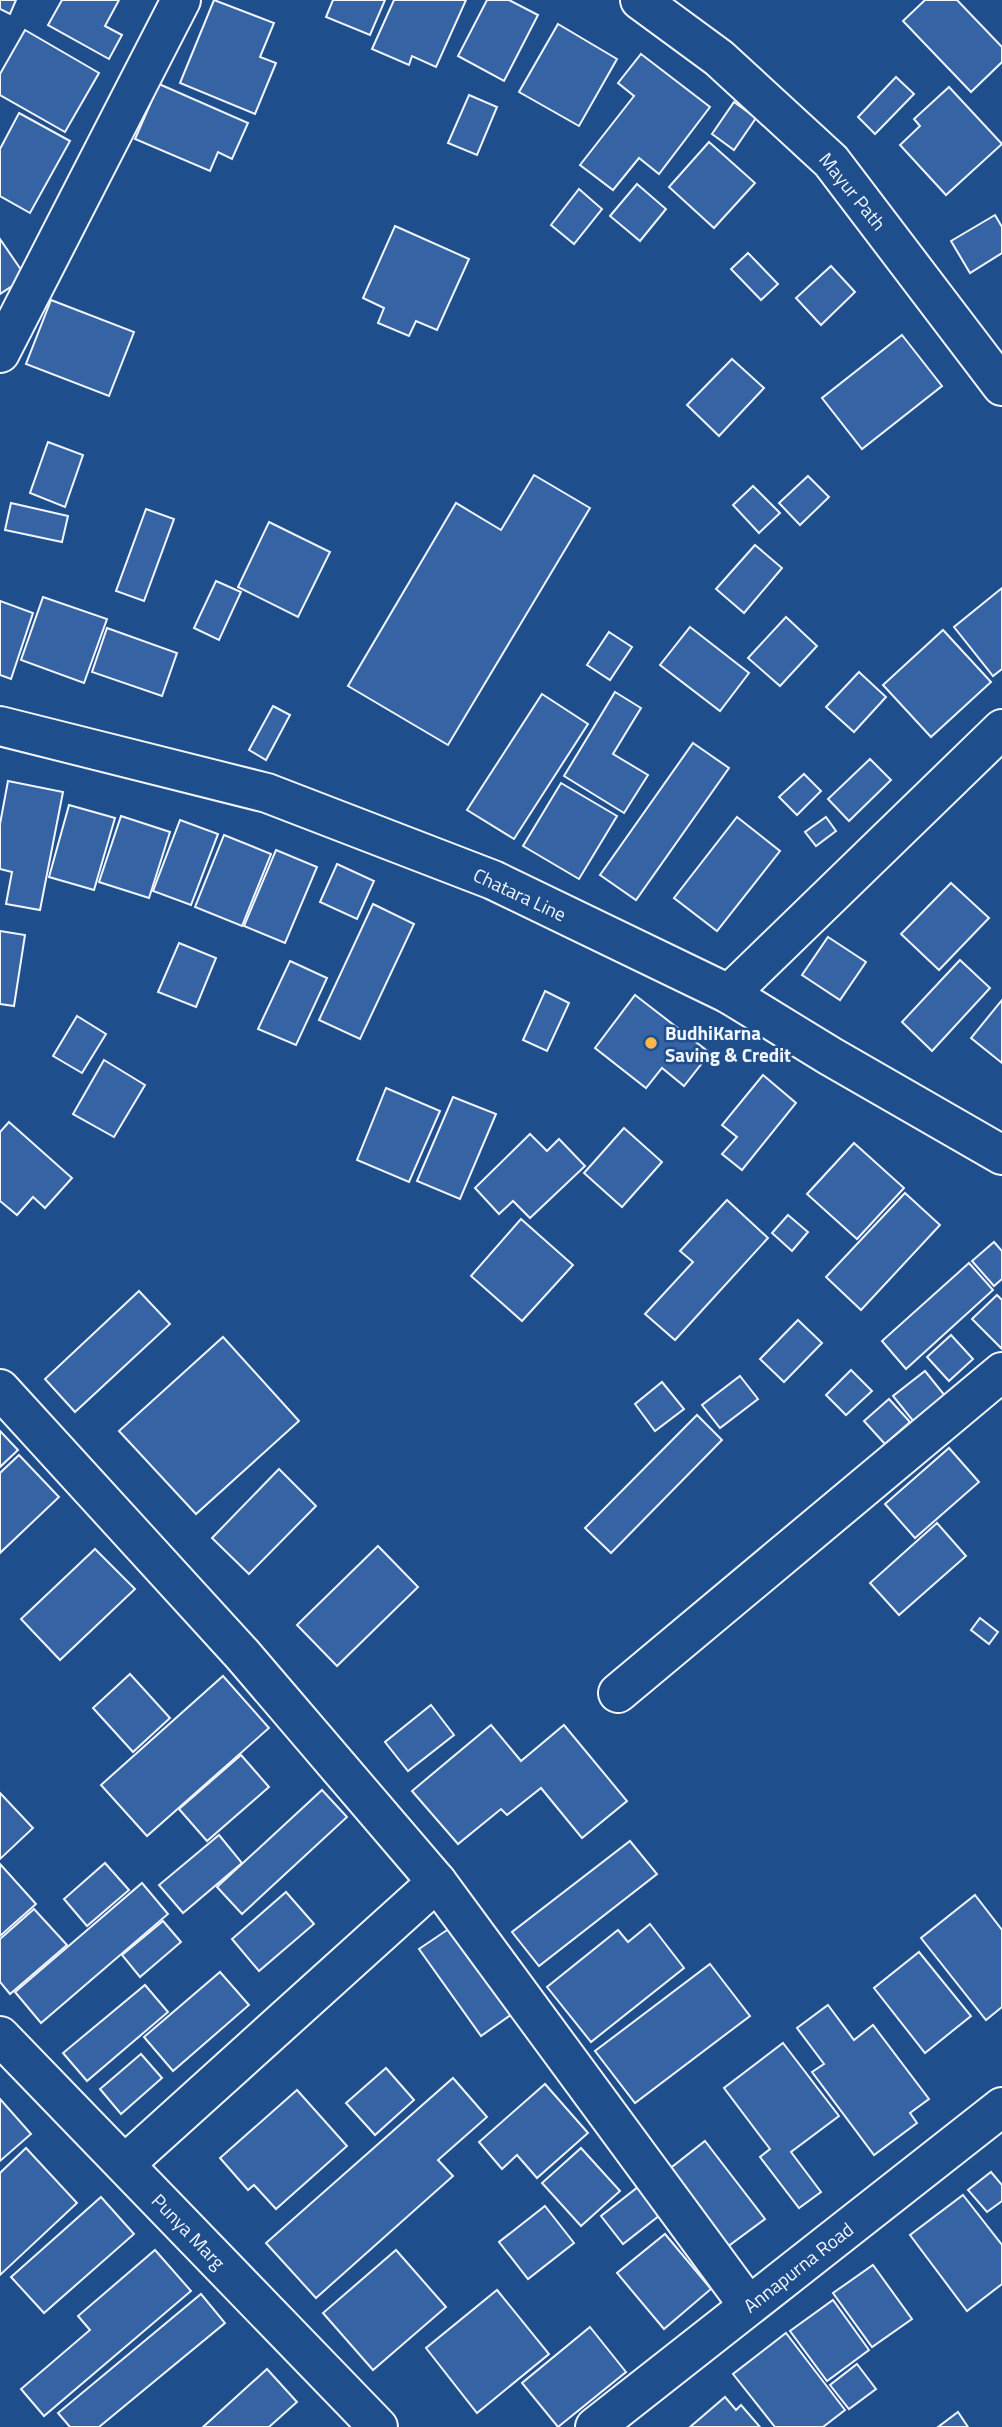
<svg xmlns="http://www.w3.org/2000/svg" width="1002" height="2427" font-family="'Titillium Web',sans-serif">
	<rect width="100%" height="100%" fill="#1f4e8c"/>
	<g fill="#3563a3" stroke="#f2f6ff" stroke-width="2">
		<path d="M0,0h16l-6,14 -10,-5z"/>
		<path d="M62,0h57l-14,26 17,9 -13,24 -61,-34z"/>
		<path d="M214,0l60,23 -14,34 16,6 -21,51 -75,-31z"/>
		<path d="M333,0h52l-15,35 -44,-18z"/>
		<path d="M394,0h72l-30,67 -24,-11 -3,9 -37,-16z"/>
		<path d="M487,0h22l29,15 -34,66 -46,-25z"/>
		<path d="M925,0h32l45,47v15l-31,30 -68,-71z"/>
		<path d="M558,24l59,35 -38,67 -60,-34z"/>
		<path d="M25,30l74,43 -34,59 -65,-37v-21z"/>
		<path d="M641,54l69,53 -51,67 -20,-16 -26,32 -33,-25 54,-69 -16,-13z"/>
		<path d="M896,77l18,17 -39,40 -17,-17z"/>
		<path d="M159,84l89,39 -16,36 -14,-7 -8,19 -75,-32z"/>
		<path d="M949,87l53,57 -56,51 -46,-50 20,-19 -6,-7z"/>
		<path d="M469,95l28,12 -20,48 -29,-12z"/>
		<path d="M734,102l22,16 -22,32 -22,-16z"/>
		<path d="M19,113l51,28 -40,72 -30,-17v-47z"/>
		<path d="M709,142l46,41 -41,45 -45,-41z"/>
		<path d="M637,184l29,25 -26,32 -30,-25z"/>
		<path d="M579,189l23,20 -28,35 -23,-19z"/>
		<path d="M995,215l7,12v26l-32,20 -19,-32z"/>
		<path d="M395,226l74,33 -32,71 -21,-9 -7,15 -31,-13 6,-15 -21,-10z"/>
		<path d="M0,239l26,38 -26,17z"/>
		<path d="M748,253l30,31 -17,16 -30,-31z"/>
		<path d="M831,266l24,26 -34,33 -25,-27z"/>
		<path d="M51,300l83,32 -25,64 -83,-32z"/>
		<path d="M902,335l40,51 -80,63 -40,-51z"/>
		<path d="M732,359l32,29 -45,48 -32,-31z"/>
		<path d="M48,442l35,13 -18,52 -35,-14z"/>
		<path d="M534,475l56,33 -142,237 -100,-59 108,-183 45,27z"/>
		<path d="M808,476l21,21 -29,28 -21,-22z"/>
		<path d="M753,486l27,27 -21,20 -26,-28z"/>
		<path d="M11,503l57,13 -6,26 -57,-12z"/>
		<path d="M146,509l28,10 -30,82 -28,-10z"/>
		<path d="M269,522l61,30 -32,65 -60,-30z"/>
		<path d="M755,545l27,23 -38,45 -28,-24z"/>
		<path d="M216,581l25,11 -22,48 -25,-12z"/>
		<path d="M1002,588v81l-9,7 -39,-49z"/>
		<path d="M43,597l64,22 -23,64 -63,-23z"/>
		<path d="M0,601l33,12 -22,66 -11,-4z"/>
		<path d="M786,617l31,29 -37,40 -32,-28z"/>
		<path d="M690,627l59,46 -29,38 -60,-46z"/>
		<path d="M107,628l70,25 -15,43 -70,-24z"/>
		<path d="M943,630l48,52 -60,55 -48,-52z"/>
		<path d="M609,632l23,15 -22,33 -23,-15z"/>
		<path d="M859,672l27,25 -32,35 -28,-25z"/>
		<path d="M615,692l26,16 -28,46 35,21 -24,38 -60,-37z"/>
		<path d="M542,694l46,30 -74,115 -47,-29z"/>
		<path d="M273,706l17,9 -24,45 -17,-10z"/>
		<path d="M693,743l36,25 -93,132 -36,-25z"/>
		<path d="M870,759l21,21 -42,41 -21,-22z"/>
		<path d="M804,774l17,17 -24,24 -18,-18z"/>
		<path d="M8,781l55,11 -23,118 -34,-6 6,-32 -12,-3v-45z"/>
		<path d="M561,783l56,33 -38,63 -56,-33z"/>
		<path d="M69,805l46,13 -21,72 -45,-13z"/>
		<path d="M121,816l49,16 -21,66 -50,-16z"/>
		<path d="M737,817l43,34 -63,80 -43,-33z"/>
		<path d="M826,817l10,14 -20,15 -11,-14z"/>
		<path d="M180,820l38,14 -27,71 -38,-14z"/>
		<path d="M224,835l47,19 -29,72 -47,-19z"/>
		<path d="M276,850l41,17 -32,76 -41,-17z"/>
		<path d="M337,864l37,17 -17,38 -37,-17z"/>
		<path d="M951,883l38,35 -50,52 -38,-36z"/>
		<path d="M373,904l41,20 -54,115 -41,-19z"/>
		<path d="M0,931l25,4 -11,71 -14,-2z"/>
		<path d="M828,937l38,25 -26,38 -38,-25z"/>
		<path d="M179,943l37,15 -20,49 -38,-15z"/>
		<path d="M960,960l30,28 -58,63 -30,-29z"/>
		<path d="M290,961l37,17 -31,67 -38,-16z"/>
		<path d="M545,991l24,12 -22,48 -24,-11z"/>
		<path d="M635,995l75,58 -26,33 -22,-18 -16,20 -51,-40z"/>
		<path d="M1002,1000v63l-31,-25z"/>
		<path d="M77,1016l29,18 -24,39 -29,-17z"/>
		<path d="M104,1060l41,25 -31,52 -41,-23z"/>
		<path d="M763,1075l33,28 -54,67 -20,-16 15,-17 -15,-12z"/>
		<path d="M386,1088l54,23 -31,71 -52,-22z"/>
		<path d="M453,1097l43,17 -36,85 -43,-18z"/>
		<path d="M9,1122l63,56 -27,30 -12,-11 -16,18 -17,-14v-69z"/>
		<path d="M624,1128l38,34 -40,45 -38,-34z"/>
		<path d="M530,1134l17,17 12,-12 26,27 -55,52 -17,-17 -14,13 -24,-26z"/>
		<path d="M854,1143l50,45 -47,51 -50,-45z"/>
		<path d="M905,1193l35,32 -79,85 -35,-33z"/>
		<path d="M727,1200l41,38 -93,102 -30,-26 48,-52 -13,-11z"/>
		<path d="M788,1215l20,17 -16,19 -20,-18z"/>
		<path d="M521,1219l52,46 -51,56 -51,-45z"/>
		<path d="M994,1242l8,9v28l-8,7 -22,-25z"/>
		<path d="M969,1263l24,27 -87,79 -24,-28z"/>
		<path d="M139,1291l31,33 -95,88 -30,-33z"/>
		<path d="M997,1295l5,5v49l-30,-30z"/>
		<path d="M798,1320l24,23 -38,39 -24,-23z"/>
		<path d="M951,1335l22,24 -24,22 -22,-24z"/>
		<path d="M223,1337l76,84 -103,93 -77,-83z"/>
		<path d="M851,1370l21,21 -26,24 -20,-20z"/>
		<path d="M925,1371l21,26 -32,25 -21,-26z"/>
		<path d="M740,1376l18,23 -38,29 -18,-23z"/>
		<path d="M662,1382l22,27 -29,22 -20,-27z"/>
		<path d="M889,1399l21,23 -25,22 -21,-23z"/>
		<path d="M697,1415l25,25 -111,113 -26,-25z"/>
		<path d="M0,1431l18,19 -18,17z"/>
		<path d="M949,1448l30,34 -64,56 -30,-34z"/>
		<path d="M19,1455l40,42 -59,56v-80z"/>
		<path d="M279,1469l37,37 -67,68 -37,-36z"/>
		<path d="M937,1523l29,33 -67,59 -29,-32z"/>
		<path d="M378,1546l40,41 -81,79 -40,-41z"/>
		<path d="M95,1549l40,40 -75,71 -39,-41z"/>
		<path d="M980,1618l18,14 -9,12 -18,-14z"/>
		<path d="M130,1674l40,44 -37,34 -40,-44z"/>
		<path d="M223,1676l46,52 -122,108 -46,-51z"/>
		<path d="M431,1705l23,30 -46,36 -23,-29z"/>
		<path d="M491,1725l30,36 43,-36 63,76 -45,37 -41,-50 -34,27 -6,-6 -43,35 -46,-53z"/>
		<path d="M241,1755l28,32 -62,54 -28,-32z"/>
		<path d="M322,1790l25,27 -105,97 -25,-27z"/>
		<path d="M0,1793l33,35 -33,31z"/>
		<path d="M219,1835l23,28 -59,50 -24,-28z"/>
		<path d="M630,1841l27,33 -118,92 -27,-34z"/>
		<path d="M105,1863l24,27 -42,36 -23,-27z"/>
		<path d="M0,1864l36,40 -36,32z"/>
		<path d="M142,1883l26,31 -127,109 -26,-31z"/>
		<path d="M286,1892l28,32 -55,47 -27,-32z"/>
		<path d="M975,1895l27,35v77l-16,13 -65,-82z"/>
		<path d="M34,1909l33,36 -57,49 -10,-12v-43z"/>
		<path d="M163,1921l18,21 -41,35 -18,-22z"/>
		<path d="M650,1924l34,44 -93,74 -44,-55 71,-57 10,12z"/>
		<path d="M453,1926l62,86 -34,24 -62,-87z"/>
		<path d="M919,1952l52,64 -46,37 -51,-65z"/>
		<path d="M710,1964l40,52 -115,87 -40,-52z"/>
		<path d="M220,1972l29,33 -76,66 -29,-34z"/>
		<path d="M145,1985l23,27 -81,69 -24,-28z"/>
		<path d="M828,2005l26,35 19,-15 56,74 -19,14 7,10 -43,32 -62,-83 12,-8 -27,-36z"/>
		<path d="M783,2043l56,73 -48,36 30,40 -22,16 -39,-51 10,-8 -46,-61z"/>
		<path d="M141,2054l21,24 -41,36 -21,-25z"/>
		<path d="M386,2068l28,32 -39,35 -29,-32z"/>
		<path d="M453,2078l34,39 -49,43 15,16 -137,122 -50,-55z"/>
		<path d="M545,2084l43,49 -51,45 -20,-23 -15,14 -23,-27z"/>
		<path d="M297,2090l50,56 -71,63 -22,-24 -6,5 -28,-32z"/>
		<path d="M0,2099l31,35 -31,27z"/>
		<path d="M705,2141l60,78 -42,31 -60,-76z"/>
		<path d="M26,2148l51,55 -77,72v-102z"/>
		<path d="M581,2148l39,43 -39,35 -39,-43z"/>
		<path d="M991,2172l11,13v16l-15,11 -19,-22z"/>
		<path d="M638,2187l22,28 -37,29 -22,-28z"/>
		<path d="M963,2195l39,50v39l-35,27 -57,-76z"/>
		<path d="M101,2197l33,37 -90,79 -33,-36z"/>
		<path d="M545,2206l29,37 -46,36 -29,-37z"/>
		<path d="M665,2234l46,55 -47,40 -47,-56z"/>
		<path d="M155,2250l36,41 -147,125 -23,-27 69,-59 -12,-14z"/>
		<path d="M396,2250l50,57 -73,63 -50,-57z"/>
		<path d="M873,2265l39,54 -40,28 -39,-54z"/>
		<path d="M497,2290l52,64 -72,59 -51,-65z"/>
		<path d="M201,2294l24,29 -126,104h-29l-12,-14z"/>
		<path d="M833,2300l36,50 -42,31 -37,-50z"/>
		<path d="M590,2327l36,45 -68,55 -36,-44z"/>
		<path d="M786,2333l59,77 -22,17h-48l-42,-53z"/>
		<path d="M857,2364l19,25 -27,20 -19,-24z"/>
		<path d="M267,2369l30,33 -28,25h-66z"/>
		<path d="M725,2397l11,13 5,-5 19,22h-70z"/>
		<path d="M958,2412l10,15h-30z"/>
	</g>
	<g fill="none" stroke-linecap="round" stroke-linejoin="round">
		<defs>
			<g id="street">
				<path d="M640,0l79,58 112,103 171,225"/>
				<path d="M0,353l181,-353"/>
				<path d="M0,726l267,67 226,87 236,114 101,62 172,99"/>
				<path d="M729,994l273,-265"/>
				<path d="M0,1389l242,265 195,228 311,423"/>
				<path d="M618,1693l384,-321"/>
				<path d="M0,2036l378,391"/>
				<path d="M125,2164l312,-282"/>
				<path d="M595,2427l407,-320"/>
			</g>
		</defs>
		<use href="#street" stroke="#f2f6ff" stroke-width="42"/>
		<use href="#street" stroke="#1f4e8c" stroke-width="38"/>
	</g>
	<circle fill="#ffb74d" stroke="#1f4e8c" stroke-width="2.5" cx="651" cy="1043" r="7"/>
	<g text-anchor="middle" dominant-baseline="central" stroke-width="5" stroke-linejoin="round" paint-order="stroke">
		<g font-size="19" fill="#f2f6ff" stroke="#1f4e8c">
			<text transform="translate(853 191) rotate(51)">Mayur Path</text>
			<text transform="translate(520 894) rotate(25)">Chatara Line</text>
			<text transform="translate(189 2231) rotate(46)">Punya Marg</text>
			<text transform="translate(798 2267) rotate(-38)">Annapurna Road</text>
		</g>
		<g font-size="19" font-weight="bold" fill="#f2f6ff" stroke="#1f4e8c" text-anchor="start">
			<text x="665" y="1032">BudhiKarna<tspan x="665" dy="22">Saving &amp; Credit</tspan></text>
		</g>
	</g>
</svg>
